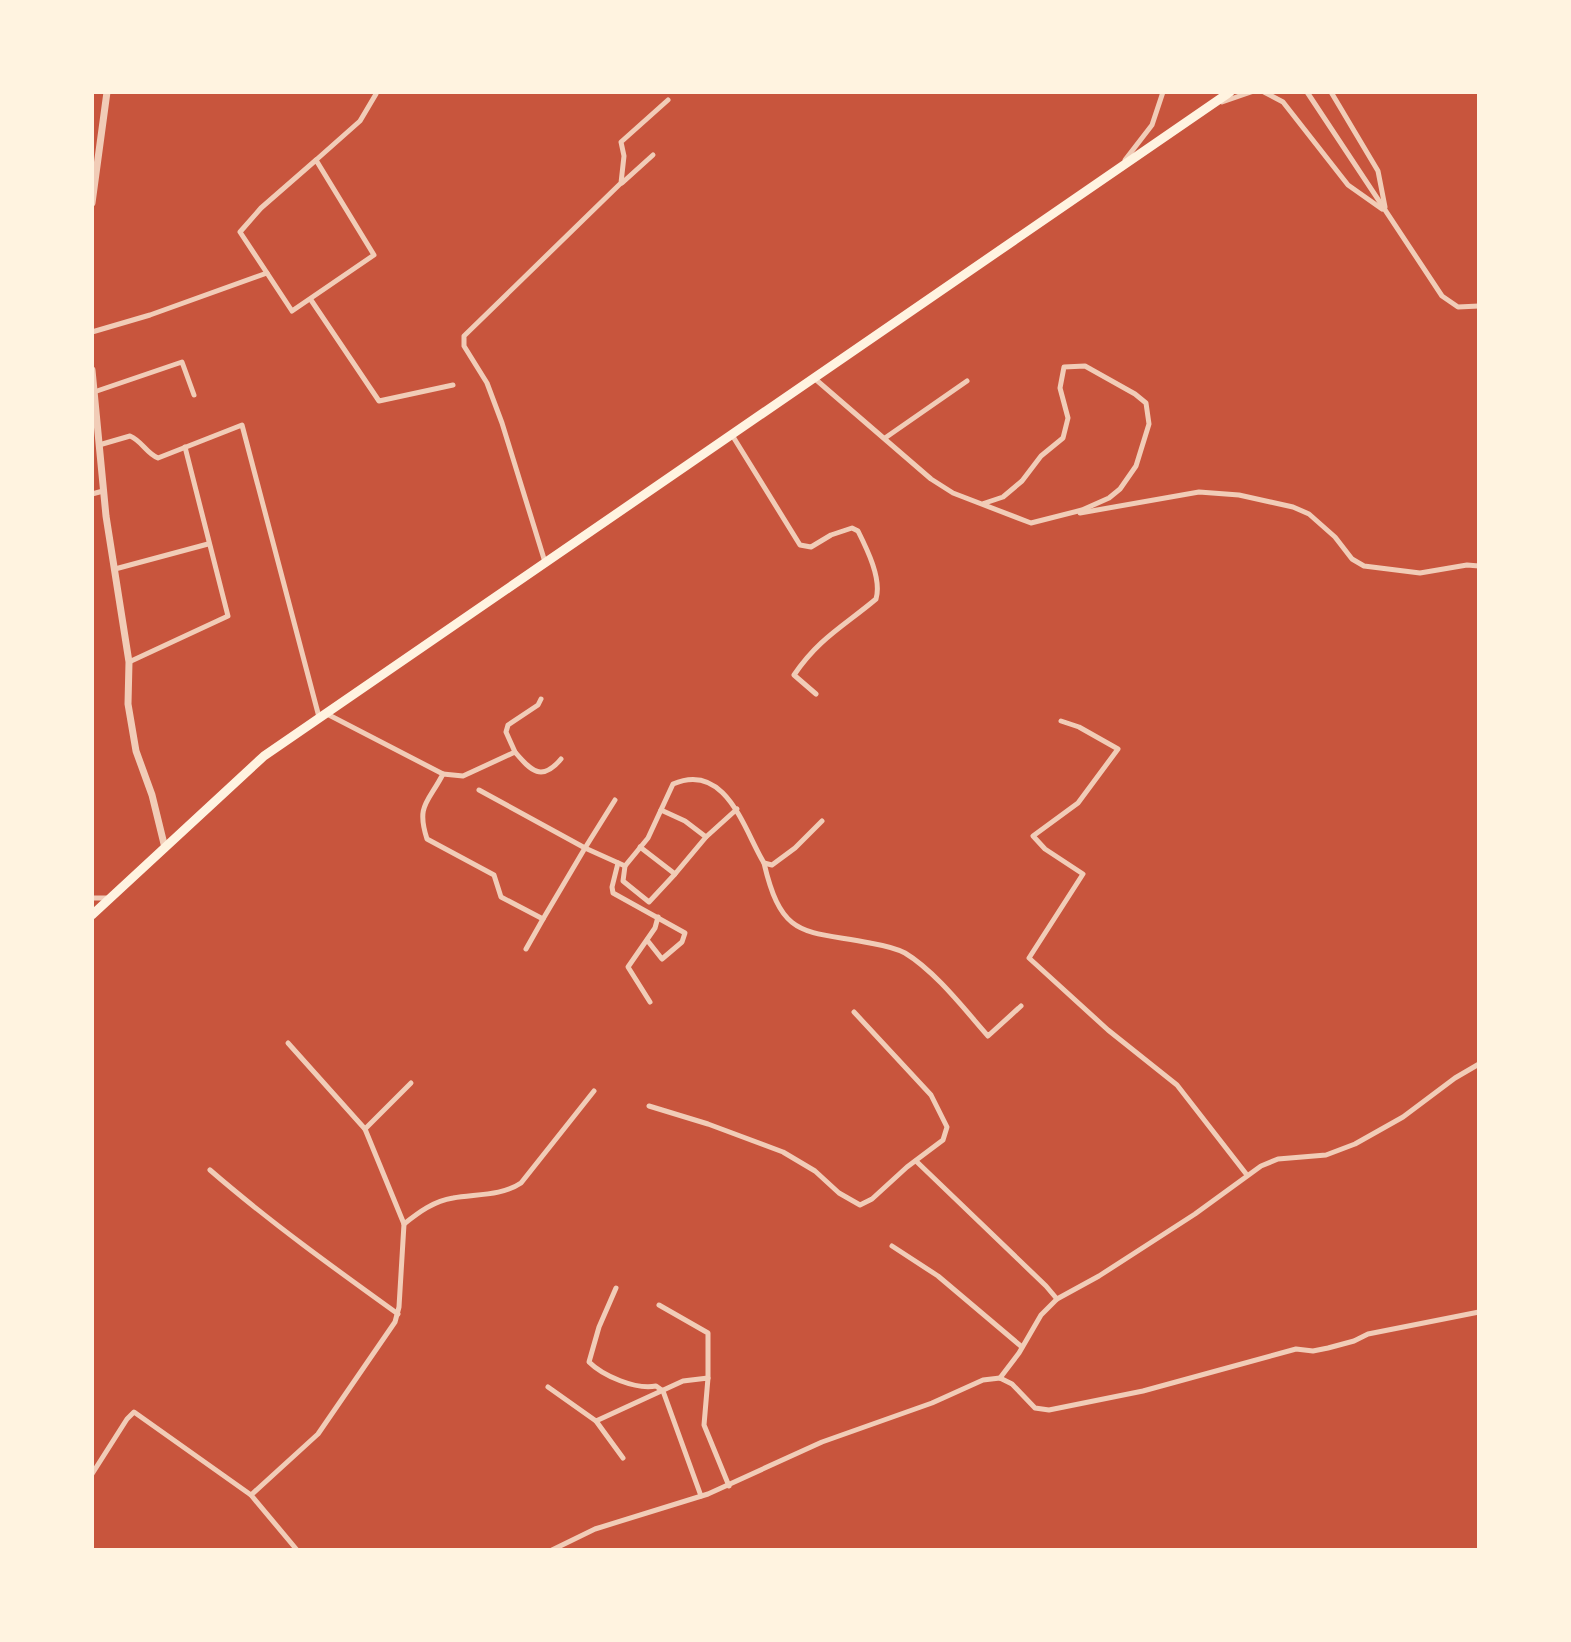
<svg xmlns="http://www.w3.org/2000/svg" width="1571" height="1642" font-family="Rubik,sans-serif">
	<rect width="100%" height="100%" fill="#c8553d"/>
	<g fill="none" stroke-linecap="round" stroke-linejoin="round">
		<g stroke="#f1ccb7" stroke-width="5">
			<path d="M1264,92l19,10 65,83 34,24"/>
			<path d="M1307,92l135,204 16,11 21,-1"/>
			<path d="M1331,92l47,79 7,36"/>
			<path d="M1222,102l29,-10"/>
			<path d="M316,160l58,95 -82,56 -52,-79 21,-24z"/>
			<path d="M316,160l44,-39 16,-27"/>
			<path d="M1125,160l27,-35 11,-33"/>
			<path d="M622,183l31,-28"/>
			<path d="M311,300l68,101 74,-16"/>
			<path d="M92,332l58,-17 117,-42"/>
			<path d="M814,378l117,101 22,14 78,30 51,-13 27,-12 11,-9 16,-23 13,-42 -3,-21 -11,-9 -50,-28 -21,1 -4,21 8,30 -5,20 -22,18 -19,25 -19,16 -21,7"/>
			<path d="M94,392l88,-30 12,33"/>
			<path d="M732,435l68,110 11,2 20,-12 21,-7 6,3c9,18 24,48 18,68 -32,27 -57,39 -82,76l22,19"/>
			<path d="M885,438l82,-57"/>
			<path d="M99,445l31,-9c12,5 16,17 28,22l84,-33 77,292"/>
			<path d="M92,494l11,-3"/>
			<path d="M1080,513l119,-21 40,3 54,12 16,7 26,23 17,22 12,7 56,7 47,-8 12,1"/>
			<path d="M545,562l-43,-139 -15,-40 -23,-37v-10l157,-153 3,-27 -3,-14 47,-42"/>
			<path d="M115,569l93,-25"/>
			<path d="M129,662l99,-46 -43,-169"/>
			<path d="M327,714l116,60c-15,29 -27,31 -16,65l67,36 7,22 42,22 42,-71 40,18 23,-28 25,-54c53,-23 71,46 91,79l8,2 23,-17 27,-27"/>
			<path d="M1061,721l18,6 39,22 -40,54 -45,33 12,13 38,25 -54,84 79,72 69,55 70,90"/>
			<path d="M515,752l-9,-20 2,-7 30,-20 3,-6"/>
			<path d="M443,774l20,2 52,-24c16,19 27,30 46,7"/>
			<path d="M479,790l106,58 30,-48"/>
			<path d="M661,810l24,11 21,16 31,-28"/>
			<path d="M640,847l35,27 31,-37"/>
			<path d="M618,863l-6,24 1,6 72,40 -3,9 -20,17 -15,-19"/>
			<path d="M764,863c18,77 40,67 106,80 11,2 24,4 35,10 30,18 60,57 83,83l33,-30"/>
			<path d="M625,866l-2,15 26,21 26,-28"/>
			<path d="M92,898h14"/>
			<path d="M526,949l17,-30"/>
			<path d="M650,1002l-22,-35 27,-39 3,-11"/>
			<path d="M288,1043l77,86 46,-46"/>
			<path d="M649,1106l59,18 75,28 32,19 24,22 21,12 12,-6 35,-32 36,-27 4,-13 -16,-32 -77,-83"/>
			<path d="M916,1161l130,125 11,13"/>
			<path d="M210,1170c60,52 124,98 188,144"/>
			<path d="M404,1224c15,-12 30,-23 49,-26 22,-4 49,-2 68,-15l73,-92"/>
			<path d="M892,1246l46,30 84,71"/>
			<path d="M616,1288l-17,39 -10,35c14,14 47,28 67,24l7,5 38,105"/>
			<path d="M659,1305l49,28v45"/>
			<path d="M1000,1378l19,-25 22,-38 16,-16 42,-23 96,-62 66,-48 17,-7 48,-4 29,-11 48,-27 52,-39 24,-14"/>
			<path d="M548,1387l48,34 87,-40 25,-3 -4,47 25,61"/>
			<path d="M596,1421l27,37"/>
			<path d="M92,1474l35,-55 7,-7 117,83"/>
			<path d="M297,1550l-46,-55 67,-61 77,-112 4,-15 5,-83 -39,-95"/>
			<path d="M552,1550l43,-21 113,-35 114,-52 110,-39 51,-23 17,-2 12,6 23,24 14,2 94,-19 153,-42 17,2 15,-3 26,-7 14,-7 111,-22"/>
		</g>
		<g stroke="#f1ccb7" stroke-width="7">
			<path d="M92,203l15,-111"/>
			<path d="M92,370l14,146 23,146 -1,42 8,47 16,44 13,53"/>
		</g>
		<path stroke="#fff3e0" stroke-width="9" d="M92,915l172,-159 966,-664"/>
	</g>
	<rect width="1571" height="1642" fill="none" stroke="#fff3e0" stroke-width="188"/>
</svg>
